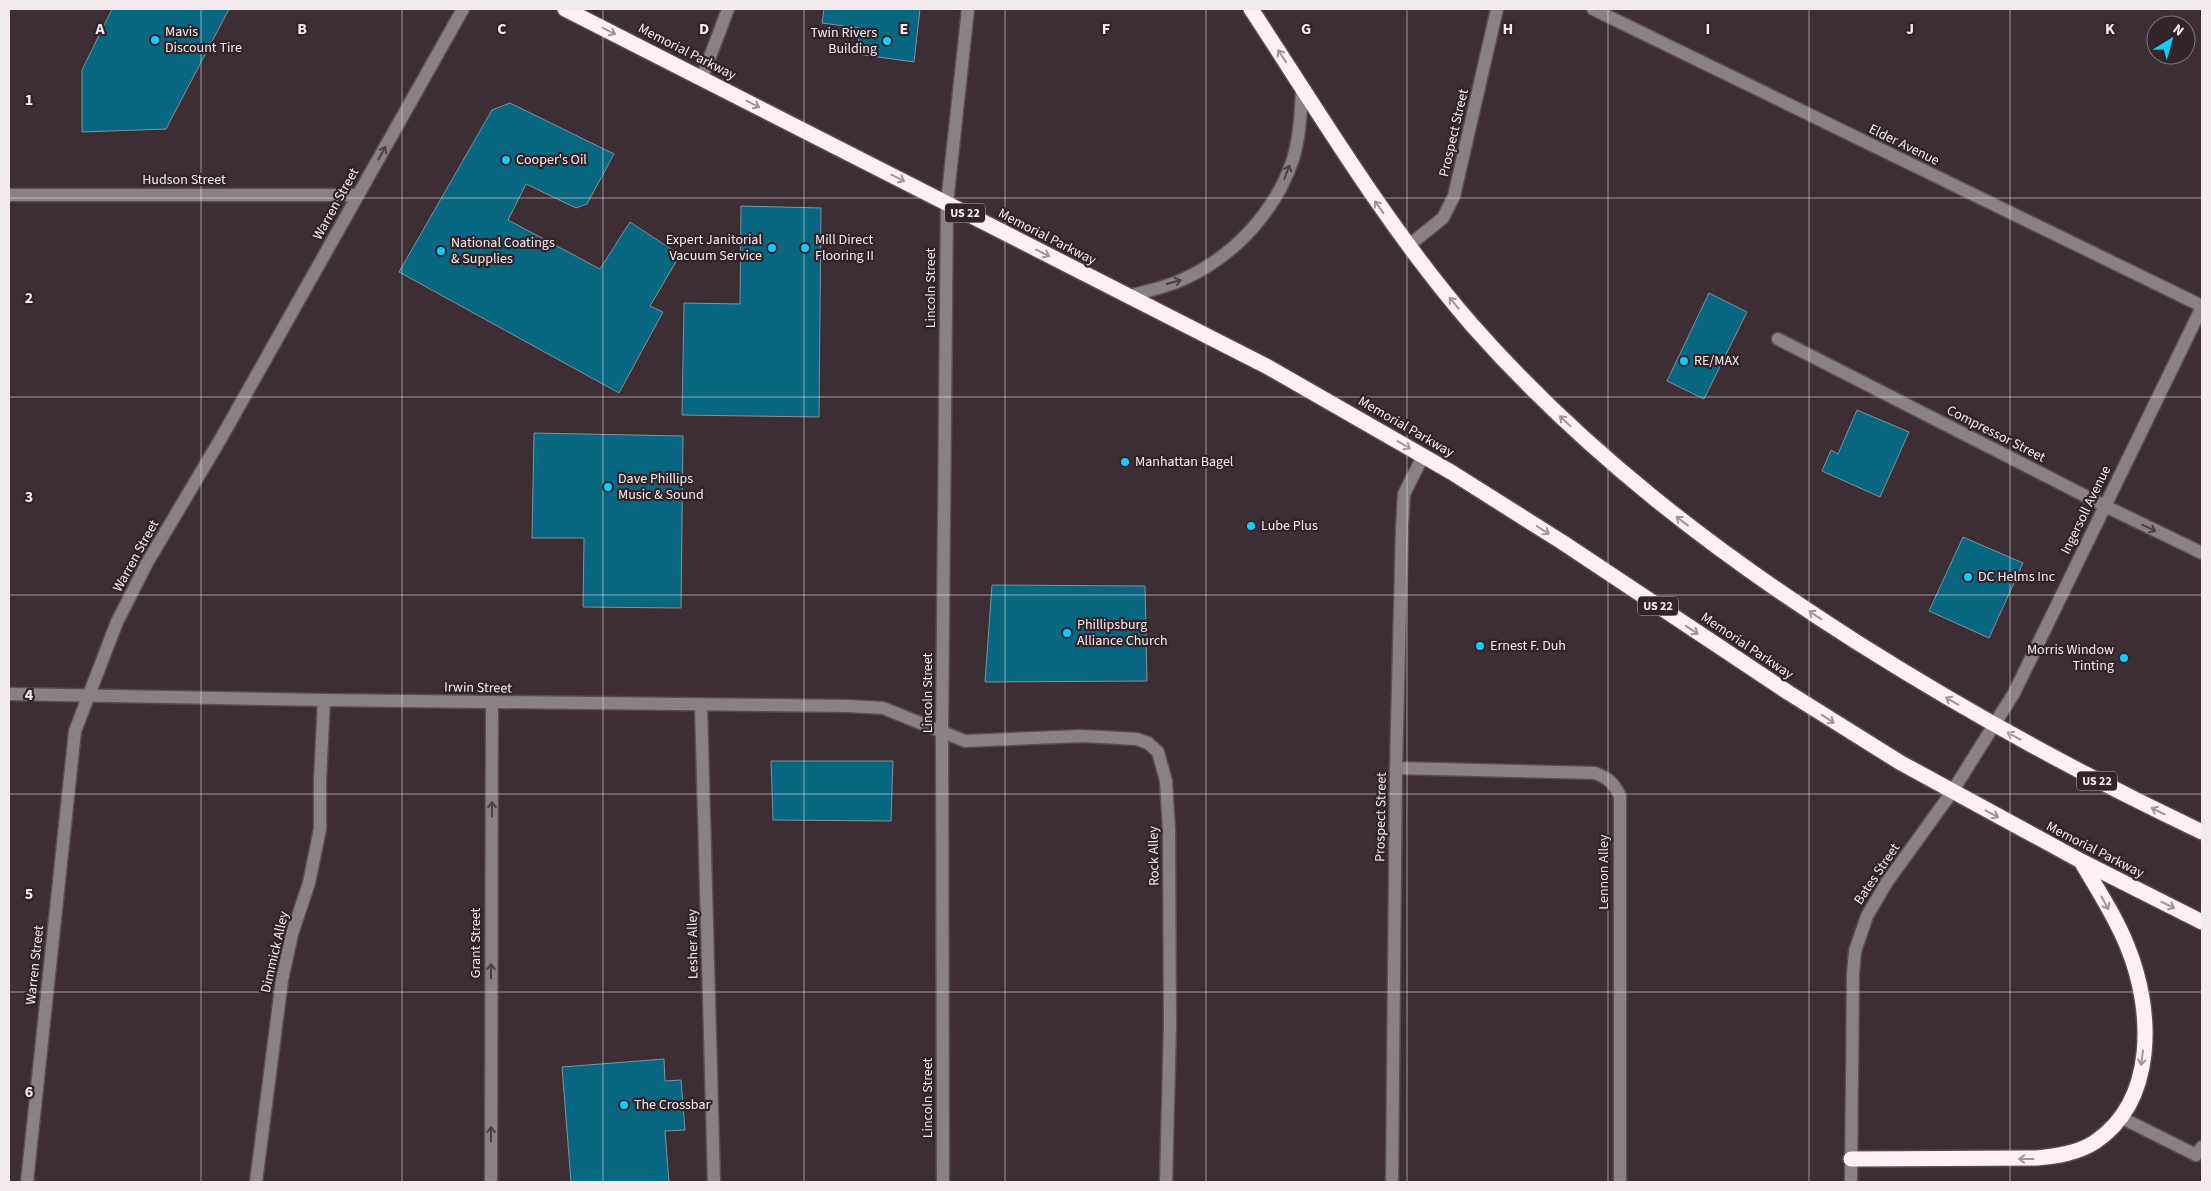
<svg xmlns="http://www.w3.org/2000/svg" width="2211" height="1191" font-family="'Source Sans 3',sans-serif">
	<rect width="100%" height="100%" fill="#3c2e34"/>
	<g fill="#086781" stroke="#819299">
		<path d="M112,9h117l-63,120 -84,3v-62z"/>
		<path d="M824,9h96l-6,53 -57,-8 3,-26 -38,-5z"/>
		<path d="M510,103l104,51 -27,50 -11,4 -50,-24 -18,36 92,49 30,-47 50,33 -30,51 13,6 -44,81 -220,-121 93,-162z"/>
		<path d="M741,206l80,2 -2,209 -137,-2 2,-112 56,1z"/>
		<path d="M1709,293l38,19 -43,87 -37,-18z"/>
		<path d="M1857,410l52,22 -29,65 -58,-26 9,-21 7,4z"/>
		<path d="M534,433l149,3 -2,172 -98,-1 1,-69h-52z"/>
		<path d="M1963,537l60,26 -34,75 -60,-27z"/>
		<path d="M992,585l153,1 2,95 -162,1z"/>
		<path d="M771,761h122l-2,60 -118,-1z"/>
		<path d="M664,1059l1,22 16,-1 4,50 -20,1 4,51h-98l-9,-115z"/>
	</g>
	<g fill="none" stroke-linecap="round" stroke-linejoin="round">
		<defs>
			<g id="minor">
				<path d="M1593,9l609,297"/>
				<path d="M702,78l26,-69"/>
				<path d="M9,195h349"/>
				<path d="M1408,246l35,-28 11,-22 43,-187"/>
				<path d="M1128,296c19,-5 40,-9 58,-18 49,-23 90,-67 107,-119 7,-23 8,-48 9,-72"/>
				<path d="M1778,339l327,167 97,47"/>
				<path d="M9,694l315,6 524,6 35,2 82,33 117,-5 55,3 11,4 10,9 8,29 3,49 1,196 -4,156"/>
				<path d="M701,705l13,477"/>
				<path d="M1396,768l199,5c13,5 19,10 25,23v386"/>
				<path d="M2120,1117l76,38 6,-8"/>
				<path d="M27,1182l48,-451 42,-109 30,-59 73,-123 243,-431"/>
				<path d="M256,1182l26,-202 10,-46 17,-51 11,-54v-49l4,-80"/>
				<path d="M491,1182l1,-479"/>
				<path d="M943,1182l-1,-450 5,-529 21,-194"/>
				<path d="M1392,1182l4,-414 6,-240 2,-34 19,-38"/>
				<path d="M1851,1182l2,-208 2,-23 12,-35 20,-34 65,-90 62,-99 188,-386"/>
			</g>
			<g id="highway">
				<path d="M565,9l703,358 183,105 111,70 227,151 112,70 180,98 121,61"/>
				<path d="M1251,9c71,108 136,218 221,316 112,127 244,228 386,318 111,70 226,133 344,189"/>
				<path d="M1851,1159l186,-1c20,-2 41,-5 58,-16 62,-42 58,-132 33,-194 -12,-31 -31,-59 -47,-87"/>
			</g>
		</defs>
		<use href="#minor" stroke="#594c52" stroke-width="15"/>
		<use href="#highway" stroke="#594c52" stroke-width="18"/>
		<use href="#minor" stroke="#898184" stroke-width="12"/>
		<use href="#highway" stroke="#fff0f6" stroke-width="15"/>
	</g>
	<defs><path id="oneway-shaft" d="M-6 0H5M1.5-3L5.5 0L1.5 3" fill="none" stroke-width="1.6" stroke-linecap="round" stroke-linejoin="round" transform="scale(1.25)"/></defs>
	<g stroke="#a2949a">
		<use href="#oneway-shaft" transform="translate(609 31) rotate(27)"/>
		<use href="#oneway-shaft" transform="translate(1282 56) rotate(-123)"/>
		<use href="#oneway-shaft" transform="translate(753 104) rotate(27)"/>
		<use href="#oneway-shaft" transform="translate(898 178) rotate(27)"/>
		<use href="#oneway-shaft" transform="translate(1379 207) rotate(-126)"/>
		<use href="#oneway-shaft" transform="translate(1043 253) rotate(27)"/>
		<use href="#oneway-shaft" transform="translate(1454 303) rotate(-129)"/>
		<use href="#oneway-shaft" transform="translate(1565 421) rotate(-137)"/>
		<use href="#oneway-shaft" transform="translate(1404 445) rotate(31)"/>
		<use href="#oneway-shaft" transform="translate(1682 521) rotate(-142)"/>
		<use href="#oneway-shaft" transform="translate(1543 530) rotate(32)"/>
		<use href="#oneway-shaft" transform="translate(1815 615) rotate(-147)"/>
		<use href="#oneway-shaft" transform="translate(1692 630) rotate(34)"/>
		<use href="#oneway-shaft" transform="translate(1952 701) rotate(-149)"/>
		<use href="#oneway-shaft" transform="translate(1828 719) rotate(33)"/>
		<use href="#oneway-shaft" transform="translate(2014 736) rotate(-152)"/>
		<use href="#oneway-shaft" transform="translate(2158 811) rotate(-154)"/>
		<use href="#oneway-shaft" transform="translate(1992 814) rotate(28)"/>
		<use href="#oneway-shaft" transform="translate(2105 903) rotate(61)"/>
		<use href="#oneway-shaft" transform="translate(2168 905) rotate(26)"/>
		<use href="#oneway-shaft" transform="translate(2142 1058) rotate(97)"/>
		<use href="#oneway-shaft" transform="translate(2026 1159) rotate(180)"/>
	</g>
	<g stroke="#4b4045">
		<use href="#oneway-shaft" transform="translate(382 153) rotate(-61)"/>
		<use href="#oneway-shaft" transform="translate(1287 172) rotate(-69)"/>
		<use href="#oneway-shaft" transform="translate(1174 282) rotate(-16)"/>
		<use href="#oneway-shaft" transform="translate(2149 528) rotate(26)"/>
		<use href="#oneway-shaft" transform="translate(492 809) rotate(-90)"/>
		<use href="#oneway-shaft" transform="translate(491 971) rotate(-90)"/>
		<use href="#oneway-shaft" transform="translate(491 1134) rotate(-90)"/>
	</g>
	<path fill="none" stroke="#f4ebef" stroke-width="1" stroke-opacity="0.55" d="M201,9v1173M402,9v1173M603,9v1173M804,9v1173M1005,9v1173M1206,9v1173M1407,9v1173M1608,9v1173M1809,9v1173M2010,9v1173M9,198h2193M9,397h2193M9,595h2193M9,794h2193M9,992h2193"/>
	<g fill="#16cafb" stroke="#31242a" stroke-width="2">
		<circle cx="155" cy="40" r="5"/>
		<circle cx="887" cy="41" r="5"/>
		<circle cx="506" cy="160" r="5"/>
		<circle cx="772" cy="248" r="5"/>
		<circle cx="805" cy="248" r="5"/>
		<circle cx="441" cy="251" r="5"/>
		<circle cx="1684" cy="361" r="5"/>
		<circle cx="1125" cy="462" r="5"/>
		<circle cx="608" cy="487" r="5"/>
		<circle cx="1251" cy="526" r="5"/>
		<circle cx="1968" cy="577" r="5"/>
		<circle cx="1067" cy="633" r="5"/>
		<circle cx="1480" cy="646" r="5"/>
		<circle cx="2124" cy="658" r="5"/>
		<circle cx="624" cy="1105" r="5"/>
	</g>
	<g text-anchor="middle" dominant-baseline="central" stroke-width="4.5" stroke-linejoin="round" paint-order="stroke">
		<g fill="#31242a" stroke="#baafb4" stroke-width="1">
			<rect x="945" y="203.5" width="40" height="19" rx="4"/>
			<rect x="1638" y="596.5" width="40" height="19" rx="4"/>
			<rect x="2077" y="771.5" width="40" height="19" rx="4"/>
		</g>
		<g font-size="12" font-weight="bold" fill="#f4ebef">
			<text x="965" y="213">US 22</text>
			<text x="1658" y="606">US 22</text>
			<text x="2097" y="781">US 22</text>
		</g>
		<g font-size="14" fill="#f4ebef" stroke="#31242a" text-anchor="start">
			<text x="165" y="32">Mavis<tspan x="165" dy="16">Discount Tire</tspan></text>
			<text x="877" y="33" text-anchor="end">Twin Rivers<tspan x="877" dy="16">Building</tspan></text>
			<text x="516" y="160">Cooper's Oil</text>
			<text x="762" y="240" text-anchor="end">Expert Janitorial<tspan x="762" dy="16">Vacuum Service</tspan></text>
			<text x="815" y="240">Mill Direct<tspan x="815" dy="16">Flooring II</tspan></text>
			<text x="451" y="243">National Coatings<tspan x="451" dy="16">&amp; Supplies</tspan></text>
			<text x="1694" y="361">RE/MAX</text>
			<text x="1135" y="462">Manhattan Bagel</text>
			<text x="618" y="479">Dave Phillips<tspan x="618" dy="16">Music &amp; Sound</tspan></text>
			<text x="1261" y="526">Lube Plus</text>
			<text x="1978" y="577">DC Helms Inc</text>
			<text x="1077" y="625">Phillipsburg<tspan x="1077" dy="16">Alliance Church</tspan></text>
			<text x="1490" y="646">Ernest F. Duh</text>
			<text x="2114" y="650" text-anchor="end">Morris Window<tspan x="2114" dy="16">Tinting</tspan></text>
			<text x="634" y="1105">The Crossbar</text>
		</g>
		<g font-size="14" fill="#f4ebef" stroke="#31242a">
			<text transform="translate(687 52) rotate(27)">Memorial Parkway</text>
			<text transform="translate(1454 133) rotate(-77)">Prospect Street</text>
			<text transform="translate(1904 145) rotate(26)">Elder Avenue</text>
			<text x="184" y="180">Hudson Street</text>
			<text transform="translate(336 204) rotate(-61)">Warren Street</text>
			<text transform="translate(1047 237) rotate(27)">Memorial Parkway</text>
			<text transform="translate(931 288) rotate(-90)">Lincoln Street</text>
			<text transform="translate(1406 427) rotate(30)">Memorial Parkway</text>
			<text transform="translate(1996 434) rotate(27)">Compressor Street</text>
			<text transform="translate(2086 510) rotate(-64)">Ingersoll Avenue</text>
			<text transform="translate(136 556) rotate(-61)">Warren Street</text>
			<text transform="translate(1747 646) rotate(34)">Memorial Parkway</text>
			<text transform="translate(478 688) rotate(1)">Irwin Street</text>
			<text transform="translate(928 693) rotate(-90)">Lincoln Street</text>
			<text transform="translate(1381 817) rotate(-89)">Prospect Street</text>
			<text transform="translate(2095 850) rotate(27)">Memorial Parkway</text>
			<text transform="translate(1154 856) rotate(-91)">Rock Alley</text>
			<text transform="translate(1604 872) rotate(-90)">Lennon Alley</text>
			<text transform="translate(1877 874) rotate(-56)">Bates Street</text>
			<text transform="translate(476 943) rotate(-90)">Grant Street</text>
			<text transform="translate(693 944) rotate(-91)">Lesher Alley</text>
			<text transform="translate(275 952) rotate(-77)">Dimmick Alley</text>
			<text transform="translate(35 965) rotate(-84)">Warren Street</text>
			<text transform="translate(928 1098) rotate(-90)">Lincoln Street</text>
		</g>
	</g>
	<g font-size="16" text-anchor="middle" font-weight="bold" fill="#f4ebef" stroke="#31242a" stroke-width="4.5" stroke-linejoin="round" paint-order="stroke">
		<text x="100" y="34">A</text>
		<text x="302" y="34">B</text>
		<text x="502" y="34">C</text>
		<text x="704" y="34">D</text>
		<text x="904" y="34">E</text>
		<text x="1106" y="34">F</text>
		<text x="1306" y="34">G</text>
		<text x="1508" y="34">H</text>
		<text x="1708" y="34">I</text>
		<text x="1910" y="34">J</text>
		<text x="2110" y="34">K</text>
		<text x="29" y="105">1</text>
		<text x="29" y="303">2</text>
		<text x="29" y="502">3</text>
		<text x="29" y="700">4</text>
		<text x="29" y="899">5</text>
		<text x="29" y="1097">6</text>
	</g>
	<rect width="2211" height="1191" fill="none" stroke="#f4ebef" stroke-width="20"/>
	<g transform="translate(2171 40) rotate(37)"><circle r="24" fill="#31242a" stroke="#7f7479"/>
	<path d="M0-4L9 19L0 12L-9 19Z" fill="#16cafb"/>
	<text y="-8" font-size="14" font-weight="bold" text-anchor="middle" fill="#f4ebef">N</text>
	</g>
</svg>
